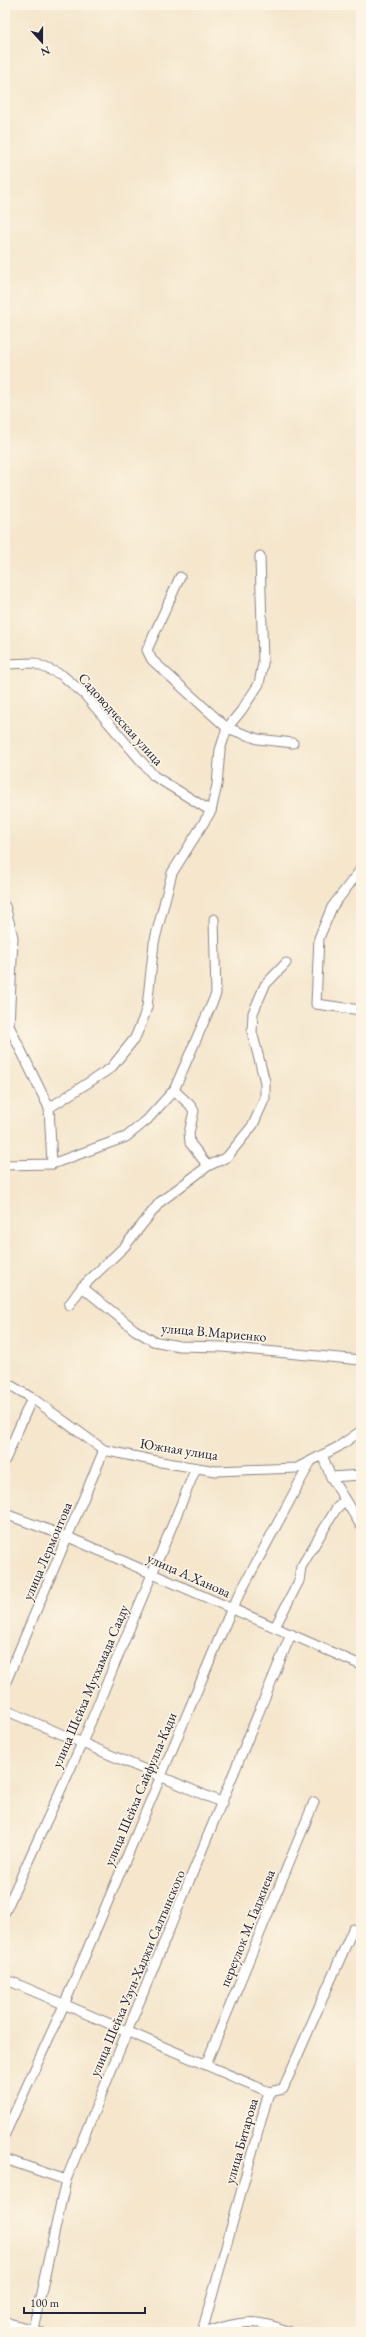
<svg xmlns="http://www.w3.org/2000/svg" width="366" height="2337" font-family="'EB Garamond',serif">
	<rect width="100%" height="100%" fill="#fcf5e5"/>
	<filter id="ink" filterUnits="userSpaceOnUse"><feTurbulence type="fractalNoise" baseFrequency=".025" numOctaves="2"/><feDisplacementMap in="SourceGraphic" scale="8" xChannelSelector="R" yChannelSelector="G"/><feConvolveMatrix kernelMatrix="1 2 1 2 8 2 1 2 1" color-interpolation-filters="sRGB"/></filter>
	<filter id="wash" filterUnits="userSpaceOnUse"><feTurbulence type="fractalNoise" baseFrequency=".012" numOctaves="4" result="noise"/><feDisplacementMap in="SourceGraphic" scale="16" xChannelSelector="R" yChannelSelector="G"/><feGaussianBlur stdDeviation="0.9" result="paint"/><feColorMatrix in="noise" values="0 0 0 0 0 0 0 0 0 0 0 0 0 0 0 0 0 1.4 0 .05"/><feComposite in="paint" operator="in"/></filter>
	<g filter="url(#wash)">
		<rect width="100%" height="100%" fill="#f5e6cc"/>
	</g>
	<g filter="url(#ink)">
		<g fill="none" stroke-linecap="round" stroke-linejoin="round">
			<defs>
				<g id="street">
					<path d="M180,577l-33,73 5,10 75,68 31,11 35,4"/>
					<path d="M5,664l29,-1 28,12 22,19 70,82 57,35"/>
					<path d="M361,869l-29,38 -13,31 -3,66 45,6"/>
					<path d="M5,906l8,31 -4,89 40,82"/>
					<path d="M174,1090l16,15 4,6 -5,22 1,10 18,23"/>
					<path d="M52,1164l-3,-56 62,-40 24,-30 8,-19 4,-12 7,-64 18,-70 39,-62 6,-26 3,-35 7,-22 14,-17 18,-27 4,-21 -3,-107"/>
					<path d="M5,1165l47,-1 74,-27 21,-17 27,-30 42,-96 -2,-75"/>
					<path d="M82,1287l53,43 18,11 26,5 43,1 139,13"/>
					<path d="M69,1305l13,-18 43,-41 35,-44 48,-36 19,-9 26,-32 12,-27v-16l-13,-50 1,-19 12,-28 21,-22"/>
					<path d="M5,1382l27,16 72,52 57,12 55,9 81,-3 41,-21 23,-16"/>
					<path d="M322,1455l9,22 30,49"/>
					<path d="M5,1460l27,-62"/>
					<path d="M331,1477l30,-2"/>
					<path d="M5,1514l63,23 293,128"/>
					<path d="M275,1627l24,-46 2,-14 35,-58 9,-9"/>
					<path d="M5,1684l99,-234"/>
					<path d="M5,1710l218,93"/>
					<path d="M5,1912l77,-169 114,-275"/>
					<path d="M5,1979l264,113"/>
					<path d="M206,2064l108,-262"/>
					<path d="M5,2134l59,-129 168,-397 79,-147"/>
					<path d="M5,2159l61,21"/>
					<path d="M5,2322l36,10"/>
					<path d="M33,2329l33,-149 225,-546"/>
					<path d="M202,2332l67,-240 14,-3 70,-160"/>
					<path d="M207,2332c36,-11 47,-14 83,0"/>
				</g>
			</defs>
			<use href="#street" stroke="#8c8484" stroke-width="11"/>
			<use href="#street" stroke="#fff" stroke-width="9"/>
		</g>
	</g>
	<g text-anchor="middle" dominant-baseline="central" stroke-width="3.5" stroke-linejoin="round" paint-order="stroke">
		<g font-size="14" fill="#22223b" stroke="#fcf5e5">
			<text transform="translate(121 719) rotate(48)">Садоводческая улица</text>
			<text transform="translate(214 1332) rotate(5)">улица В.Мариенко</text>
			<text transform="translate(179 1449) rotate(9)">Южная улица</text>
			<text transform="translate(47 1551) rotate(-67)">улица Лермонтова</text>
			<text transform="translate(189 1575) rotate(24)">улица А.Ханова</text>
			<text transform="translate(90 1686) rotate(-67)">улица Шейха Муххамада Сааду</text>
			<text transform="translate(140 1789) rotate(-67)">улица Шейха Сайфулла-Кади</text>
			<text transform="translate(247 1928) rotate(-68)">переулок М. Гаджиева</text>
			<text transform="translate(137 1973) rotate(-67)">улица Шейха Узун-Хаджи Салтынского</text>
			<text transform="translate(241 2141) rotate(-74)">улица Битарова</text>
		</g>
	</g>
	<rect width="366" height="2337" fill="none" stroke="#fcf5e5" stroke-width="20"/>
	<g transform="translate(42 42) rotate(159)" stroke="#fcf5e5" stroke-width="3" paint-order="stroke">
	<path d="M0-3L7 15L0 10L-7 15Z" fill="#22223b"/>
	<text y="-6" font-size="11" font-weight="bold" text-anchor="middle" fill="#22223b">N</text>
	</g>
	<path d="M24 2307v6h121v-6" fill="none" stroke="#22223b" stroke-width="2"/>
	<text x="30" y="2307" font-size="12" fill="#22223b" stroke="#fcf5e5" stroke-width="3" paint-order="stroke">100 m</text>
</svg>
